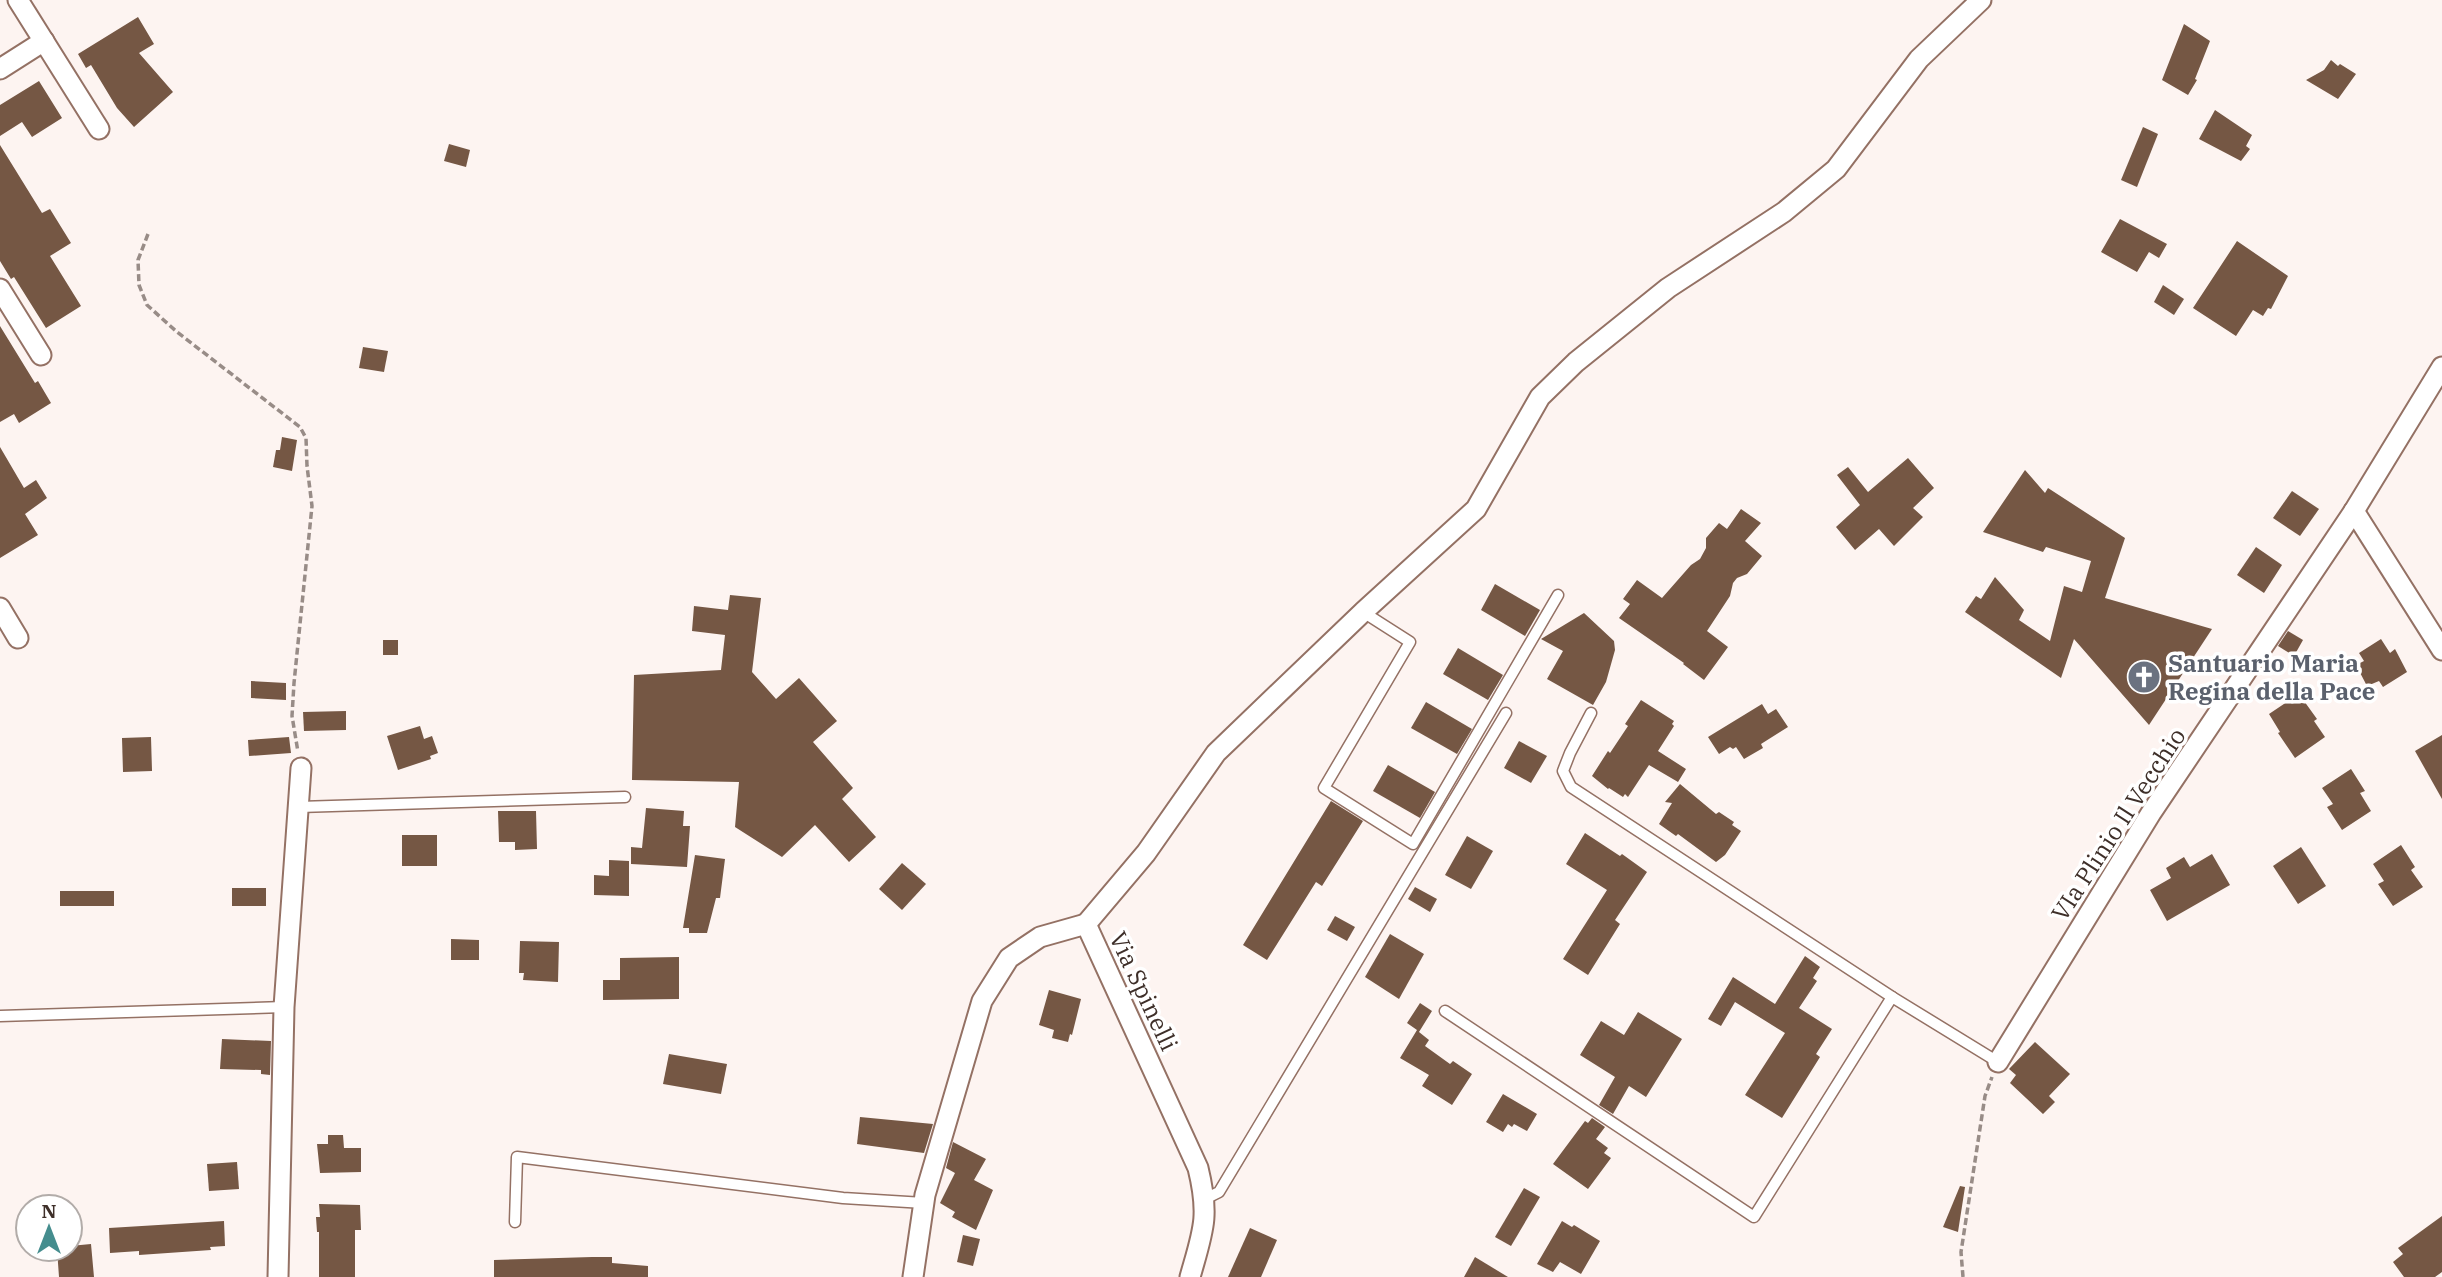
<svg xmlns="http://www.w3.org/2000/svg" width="2442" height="1277" font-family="'IBM Plex Serif',serif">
	<rect width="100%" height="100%" fill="#fdf4f1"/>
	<g fill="#755744">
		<path d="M138,17l16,27 -15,9 34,39 -39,35 -17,-19 -26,-43 -5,3 -8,-14z"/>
		<path d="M2184,24l26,17 -15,38 2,1 -9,15 -26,-15z"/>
		<path d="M2331,60l7,6 2,-2 16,10 -18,25 -32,-19 18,-10z"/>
		<path d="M39,81l23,37 -30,19 -10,-15 -22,14v-31z"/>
		<path d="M2215,110l37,25 -6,11 4,3 -9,12 -42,-22z"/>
		<path d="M2143,127l15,7 -21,53 -16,-7z"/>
		<path d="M449,144l21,6 -4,17 -22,-6z"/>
		<path d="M0,145l42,68 8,-4 21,34 -21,13 31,50 -35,22 -32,-51 -3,2 -11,-18z"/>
		<path d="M2120,219l47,25 -8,14 -10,-6 -12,20 -36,-20z"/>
		<path d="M2237,241l51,35 -17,33 -3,-1 -5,8 -10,-6 -17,26 -43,-28z"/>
		<path d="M2163,285l21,14 -10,16 -20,-13z"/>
		<path d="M0,326l35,57 3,-2 13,22 -32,20 -5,-9 -14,8z"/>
		<path d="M363,347l25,4 -4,21 -25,-4z"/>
		<path d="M282,437l15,3 -5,31 -19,-4 3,-17h4z"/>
		<path d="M0,447l24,41 12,-8 11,18 -22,16 13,21 -38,23z"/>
		<path d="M1908,458l26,30 -21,20 10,9 -29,29 -15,-17 -24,21 -19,-23 24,-22 -23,-30 11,-8 20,25z"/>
		<path d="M2025,470l20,23 3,-5 77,50 -20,60 107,31 -63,96 -75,-86 -13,39 -96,-66 11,-16 5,3 14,-22 29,33 -5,10 31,21 14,-55 18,6 9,-31 -45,-14 -3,5 -60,-20z"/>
		<path d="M2292,491l27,18 -19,27 -27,-18z"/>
		<path d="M1741,509l20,14 -16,18 17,15 -15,18 -10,4 -4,5 -3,13 -23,35 21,16 -24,33 -21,-16 1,-1 -65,-45 11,-14 -7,-5 14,-19 25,18 29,-33 9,-6 6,-11v-10l13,-15 8,6z"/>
		<path d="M2256,547l26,18 -18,28 -27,-18z"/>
		<path d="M1495,584l45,26 -15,26 -44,-26z"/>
		<path d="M730,595l31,3 -9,74 24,27 23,-21 38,43 -24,21 40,46 -11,11 34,38 -27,25 -34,-37 -33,32 -47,-30 4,-45 -107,-2 2,-105 87,-5 4,-35 -33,-4 2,-25 34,4z"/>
		<path d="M1584,613l30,28 1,9 -9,32 -13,23 -46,-26 16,-28 -22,-12z"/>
		<path d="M2288,631l15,9 -9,16 -16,-10z"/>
		<path d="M2381,639l9,14 5,-4 12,23 -24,15 -4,-6 -12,5 -11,-21 8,-4 -5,-8z"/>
		<rect x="383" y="640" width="15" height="15"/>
		<path d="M1458,648l45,27 -15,25 -45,-26z"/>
		<path d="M251,681l35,2v17l-35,-2z"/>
		<path d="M2299,694l18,25 -3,2 11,16 -30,21 -17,-25 2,-1 -11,-18z"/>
		<path d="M1641,700l33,21 -2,3 2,2 -16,25 28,18 -8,13 -29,-17 -21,32 -3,-3 -2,3 -14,-9 -1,1 -16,-13 16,-25 2,2 18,-27 -3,-2z"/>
		<path d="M1426,702l46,27 -15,25 -46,-26z"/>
		<path d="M1762,704l6,10 8,-5 12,18 -27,17 2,4 -19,11 -8,-12 -3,2 -3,-2 -11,7 -11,-17z"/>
		<path d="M346,711v19l-42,1 -1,-19z"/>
		<path d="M420,726l4,13 8,-3 6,17 -8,3 1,3 -33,11 -11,-34z"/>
		<path d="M2442,735v64l-27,-48z"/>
		<path d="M151,737l1,34 -29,1 -1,-34z"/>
		<path d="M289,737l2,16 -42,3 -1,-16z"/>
		<path d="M1519,741l28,15 -16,27 -27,-15z"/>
		<path d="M1388,765l47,27 -15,26 -47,-27z"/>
		<path d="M2351,769l14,22 -5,2 11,18 -29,19 -15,-23 6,-3 -11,-16z"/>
		<path d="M1680,784l36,30 3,-2 15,10 -2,3 9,6 -16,24 -9,7 -38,-28 -2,2 -17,-12 13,-21 -7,-1z"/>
		<path d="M1331,801l32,20 -41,65 -6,-4 -49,78 -24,-15z"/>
		<path d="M646,808l38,3 -1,15h7l-3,41 -56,-3v-17l11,1z"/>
		<path d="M498,811h38l1,38 -22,1v-8h-16z"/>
		<path d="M1585,833l35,23 2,-2 25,18 -32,48 5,4 -32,51 -25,-16 44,-69 -41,-26z"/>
		<rect x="402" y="835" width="35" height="31"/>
		<path d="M1467,836l26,15 -22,38 -26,-14z"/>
		<path d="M2401,845l14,22 -4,3 12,17 -30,19 -15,-22 6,-3 -11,-17z"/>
		<path d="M2301,847l25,39 -28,18 -25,-38z"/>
		<path d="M2212,854l18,31 -63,36 -17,-31 21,-12 -5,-10 18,-11 6,10z"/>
		<path d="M695,855l30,4 -5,39h-4l-9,35h-18v-5h-6z"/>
		<path d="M609,860l20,1v35l-35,-1v-20l15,1z"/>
		<path d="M902,863l24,21 -24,26 -23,-21z"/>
		<path d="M1415,887l22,12 -7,13 -22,-13z"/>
		<rect x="232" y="888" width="34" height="18"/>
		<rect x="60" y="891" width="54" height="15"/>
		<path d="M1335,916l20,11 -8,14 -20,-11z"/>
		<path d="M1390,934l34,20 -25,45 -34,-22z"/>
		<path d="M451,939l28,1v20h-28z"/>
		<path d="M520,941l39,1 -1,40 -35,-2 1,-7h-5z"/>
		<path d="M1805,956l15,11 -7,11 4,3 -18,27 33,21 -16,25 4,3 -38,61 -37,-23 40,-62 -50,-31 -14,24 -13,-7 25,-42 42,27z"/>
		<path d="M679,957v42l-76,1v-20h17v-22z"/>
		<path d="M1049,990l32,9 -9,36 -2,-1 -2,8 -16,-4 2,-8 -15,-5z"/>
		<path d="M1420,1003l12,8 -13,21 10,8 -4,6 25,18 3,-3 19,13 -20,31 -30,-19 7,-11 -29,-17 17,-28 -10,-7z"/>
		<path d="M1638,1012l44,27 -36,58 -17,-11 -16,28 -14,-9 16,-28 -35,-22 21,-34 23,14z"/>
		<path d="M222,1039l49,2 -1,34 -9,-1v-4l-41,-1z"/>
		<path d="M2035,1042l35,32 -21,22 6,6 -12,12 -33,-31 6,-8 -7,-6z"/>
		<path d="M669,1054l58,10 -6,30 -58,-10z"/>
		<path d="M1503,1094l34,20 -10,17 -13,-7 -2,3 -4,-3 -5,8 -17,-10z"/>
		<path d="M860,1117l73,7 -9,29 -67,-9z"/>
		<path d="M1592,1118l13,9 -9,12 12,9 -4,5 7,5 -23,31 -35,-25 32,-43 3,2z"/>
		<path d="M328,1135h15l1,13h17v24l-41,1 -3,-29h11z"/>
		<path d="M953,1142l33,17 -12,21 19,10 -17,40 -24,-13 3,-5 -15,-9 15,-30 -9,-5z"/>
		<path d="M237,1162l2,27 -30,2 -2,-27z"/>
		<path d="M1960,1186l5,1 -7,45 -15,-5z"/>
		<path d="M1524,1188l16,9 -29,49 -16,-9z"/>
		<path d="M319,1204l41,1 1,25h-6v47h-36v-45h-2l-1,-15h4z"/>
		<path d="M2442,1216v56l-7,5h-31l-11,-15 10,-8 -5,-6z"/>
		<path d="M224,1221l1,25 -15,1 1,3 -72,5v-4l-29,2 -1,-25z"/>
		<path d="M1562,1221l10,6 2,-2 26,16 -19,33 -21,-12 -7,10 -16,-8z"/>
		<path d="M1250,1228l27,12 -16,37h-33z"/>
		<path d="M963,1235l17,4 -7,27 -16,-4z"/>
		<path d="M91,1244l3,33h-35l-2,-28h13v-3z"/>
		<path d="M592,1257h20v6l36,3v11h-154v-17z"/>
		<path d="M1475,1257l33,20h-44z"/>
	</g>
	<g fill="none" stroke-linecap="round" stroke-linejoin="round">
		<defs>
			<g id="lane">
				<path d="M1363,612l47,30 -86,146 89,56 145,-249"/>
				<path d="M1591,713l-21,40 -7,18 8,16 321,210"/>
				<path d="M299,807l326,-10"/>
				<path d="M1445,1011l309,206 138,-220 106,65"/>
				<path d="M0,1016l284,-9"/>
				<path d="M1205,1199l14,-7 287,-479"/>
				<path d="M515,1222l2,-65 326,41 81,5"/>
			</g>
			<g id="street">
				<path d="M18,0l81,129"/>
				<path d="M0,69l44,-28"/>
				<path d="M0,289l41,66"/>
				<path d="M2354,511l88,139"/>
				<path d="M0,608l18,30"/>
				<path d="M1086,924l60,-71 70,-100 147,-141 113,-103 64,-112 36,-35 92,-74 116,-76 52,-43 83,-110 62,-59"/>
				<path d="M1998,1062l153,-249 203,-302 88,-144"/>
				<path d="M278,1277l6,-270 17,-239"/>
				<path d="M913,1277l12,-82 57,-194 27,-43 31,-21 46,-13 112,244c12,49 5,63 -8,109"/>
			</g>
		</defs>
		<use href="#lane" stroke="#947164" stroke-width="13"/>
		<use href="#street" stroke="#947164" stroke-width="23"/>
		<g stroke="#988c87" stroke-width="3.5" stroke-dasharray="7 3.5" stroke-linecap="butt">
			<path d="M148,234l-10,26 1,25 8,20 30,27 123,95 6,11 1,28 5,40 -18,177 -2,33 6,36"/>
			<path d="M1963,1277l-2,-25 24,-156 7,-19"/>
		</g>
		<use href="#lane" stroke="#fff" stroke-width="10"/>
		<use href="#street" stroke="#fff" stroke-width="19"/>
	</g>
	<defs>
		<symbol id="church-disc" viewBox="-11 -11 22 22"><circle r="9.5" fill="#6b7280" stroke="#fff"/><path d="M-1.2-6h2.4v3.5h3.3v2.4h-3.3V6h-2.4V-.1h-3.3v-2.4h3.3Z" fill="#fff"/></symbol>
	</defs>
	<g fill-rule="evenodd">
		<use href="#church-disc" x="2125" y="658" width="38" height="38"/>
	</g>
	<g text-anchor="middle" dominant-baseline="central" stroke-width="7" stroke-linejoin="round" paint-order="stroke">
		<g font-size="24" font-weight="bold" fill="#5b616d" stroke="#fff" text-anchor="start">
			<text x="2168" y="663">Santuario Maria<tspan x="2168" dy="28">Regina della Pace</tspan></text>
		</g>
		<g font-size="24" fill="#3e2f29" stroke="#fff">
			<text transform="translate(2118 824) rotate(-57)">VIa Plinio Il Vecchio</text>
			<text transform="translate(1144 991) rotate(65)">Via Spinelli</text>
		</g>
	</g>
	<g transform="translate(49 1228)"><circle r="33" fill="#ffffff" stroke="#b2aca9" stroke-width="2"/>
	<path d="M0-5L12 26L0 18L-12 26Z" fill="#458d8e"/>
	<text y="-10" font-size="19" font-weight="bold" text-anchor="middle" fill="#3e2f29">N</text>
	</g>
</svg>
